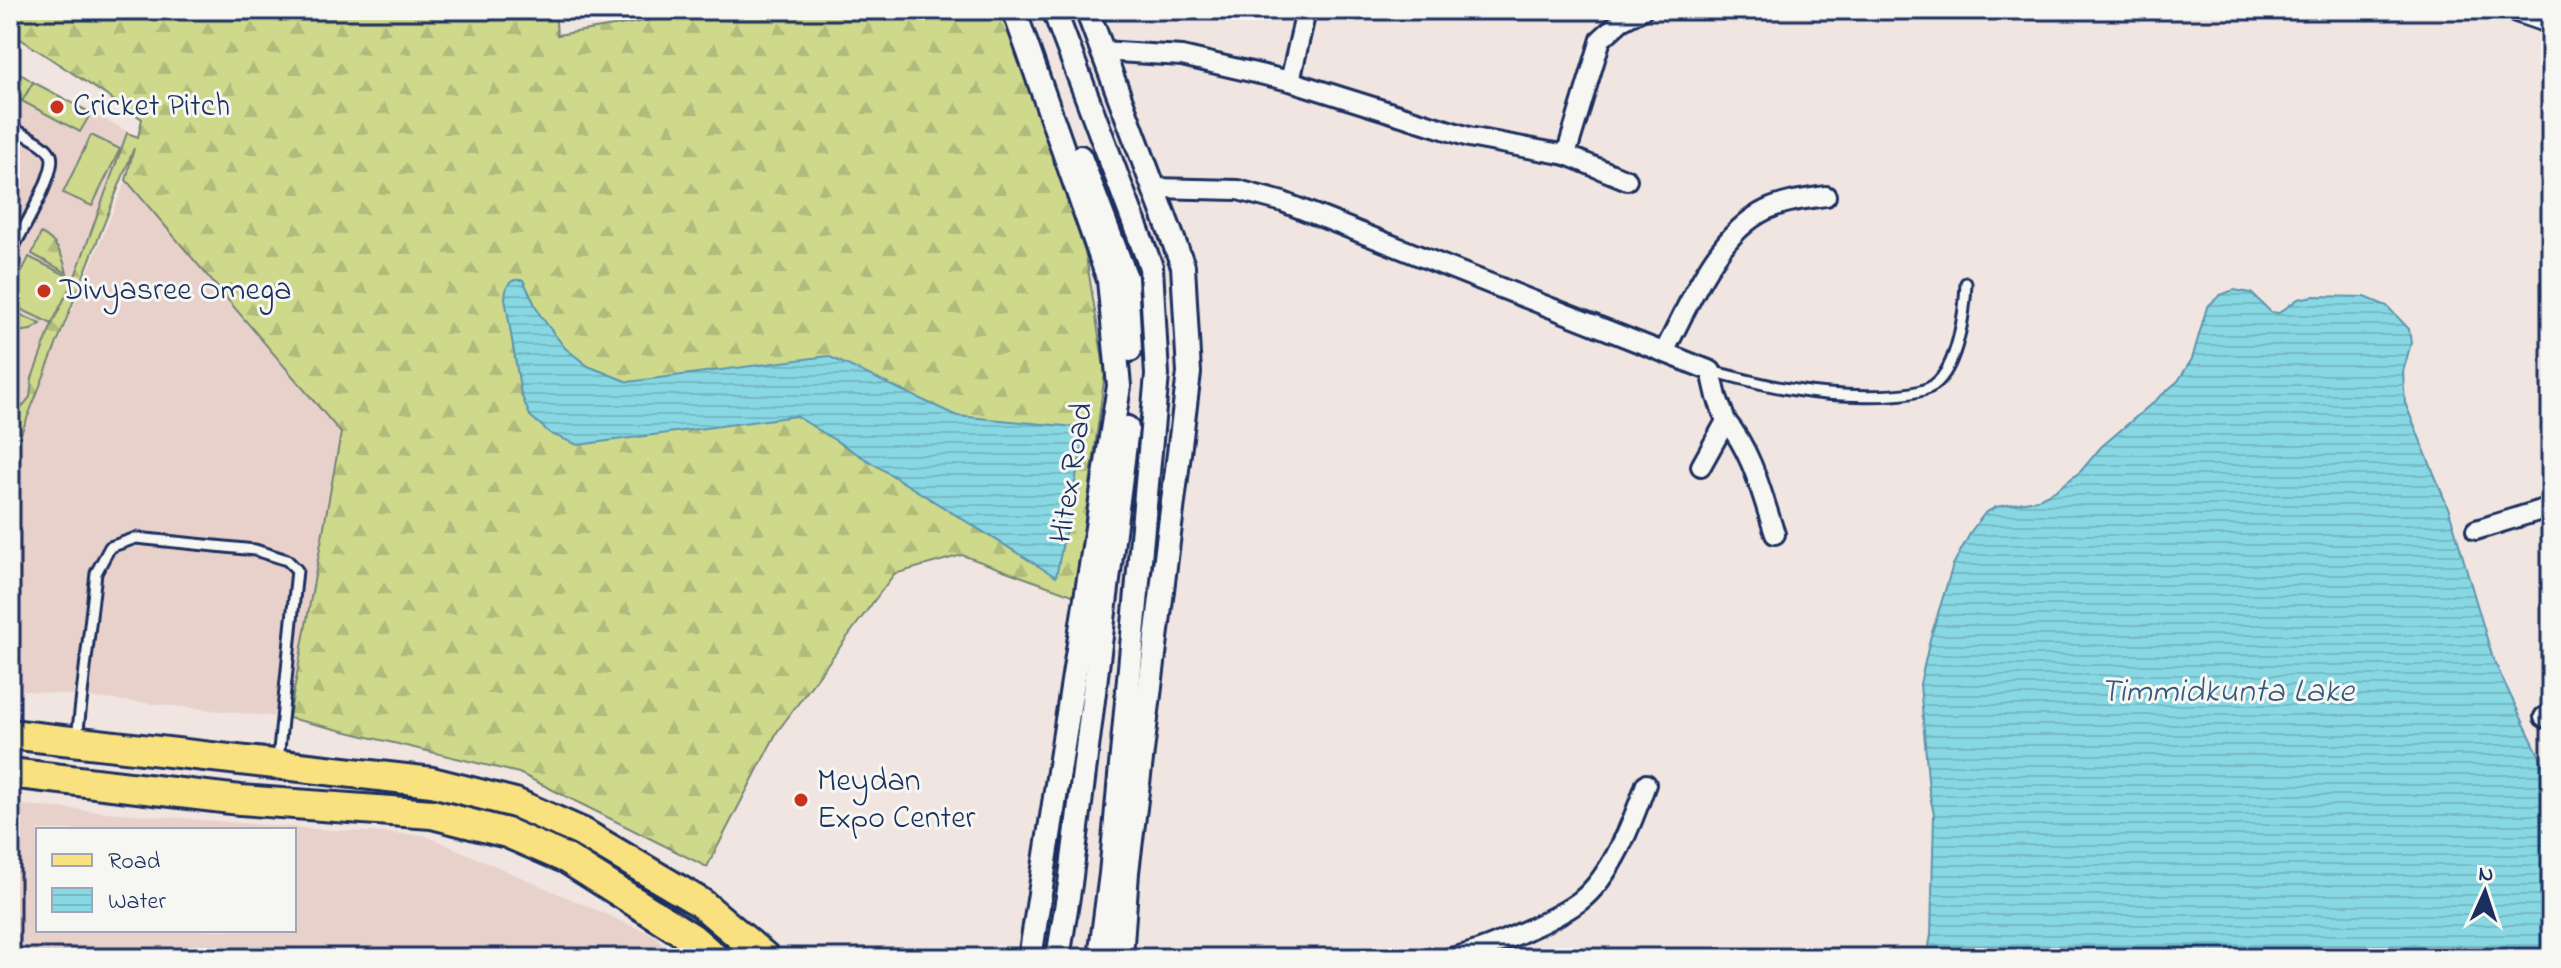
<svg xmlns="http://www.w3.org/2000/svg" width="2561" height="968" font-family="'Indie Flower',sans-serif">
	<defs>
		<pattern id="forest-firs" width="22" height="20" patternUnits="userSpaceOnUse" patternTransform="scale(2)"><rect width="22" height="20" fill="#ced98c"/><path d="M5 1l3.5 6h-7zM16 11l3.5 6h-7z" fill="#b0bb7b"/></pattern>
		<pattern id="water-rules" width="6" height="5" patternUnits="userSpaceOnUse" patternTransform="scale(2)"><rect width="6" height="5" fill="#88d8e3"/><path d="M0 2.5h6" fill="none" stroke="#75bac5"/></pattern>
	</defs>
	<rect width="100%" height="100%" fill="#f0e5e0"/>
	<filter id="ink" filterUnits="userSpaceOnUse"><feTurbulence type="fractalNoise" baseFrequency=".0125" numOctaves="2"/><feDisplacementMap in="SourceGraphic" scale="16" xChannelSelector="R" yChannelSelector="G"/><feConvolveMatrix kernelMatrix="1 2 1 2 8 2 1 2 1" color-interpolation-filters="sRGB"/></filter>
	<g filter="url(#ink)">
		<g fill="#e9d1cb" fill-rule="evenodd">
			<path d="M10,67l23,15 105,55 -92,236 80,-193 215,253 -52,285 -279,-29z"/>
			<path d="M10,804l304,25 110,6 232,101 16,22h-662zM38,830h256v100h-256z"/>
		</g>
		<g fill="#ced98c" stroke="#748475" stroke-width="2">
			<path d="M33,82l58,31 -11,19 -58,-31z"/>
			<path d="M91,135l29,14 -28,57 -29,-13z"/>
			<path d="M29,257l45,22 -22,45 -42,-20v-8z"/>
		</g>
		<g fill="url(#forest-firs)" stroke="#748475" stroke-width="2">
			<path d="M10,10h545l2,25 157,-25h292l80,246 19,117 -30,223 -113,-41 -68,19 -117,158 -70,135 -188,-94 -230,-55 52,-285 -215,-253 8,-32 -117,296 -7,-3c0,-22 7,-28 20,-44l2,-19 20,-54 22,-45 53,-146 11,4 4,-18 -132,-87z"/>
			<path d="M10,67l23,15 -11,19 -12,-2z"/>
			<path d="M41,233c16,8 22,23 26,40l-35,-19z"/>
			<path d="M10,310l31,14 -10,6 -21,3z"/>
		</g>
		<g fill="url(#water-rules)" stroke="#5c94ae" stroke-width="2">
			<path d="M515,280h8l17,35 25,33 23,18 40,16 200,-26 129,60 129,12 -30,149 -260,-161 -218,29 -27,-11 -21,-18 -9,-22 -16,-96c1,-8 1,-15 10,-18z"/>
			<path d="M2234,290l17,3 20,19 8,1 19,-14 16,-3 51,1 22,9 22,23 2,14 -8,29 2,31 44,107 44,149 58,121v178h-628l5,-7 3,-16 3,-121 -5,-23 -9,-107 10,-45 23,-74 19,-35 13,-17 11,-6 40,-7 19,-9 26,-20 20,-24 77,-66 14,-22 15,-52 13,-12z"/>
		</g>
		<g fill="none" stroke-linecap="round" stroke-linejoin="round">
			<defs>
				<g id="service">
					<path d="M10,127c12,7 35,15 41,28 7,17 -32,81 -41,99"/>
					<path d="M1711,371c28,7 56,15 84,19 29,5 115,12 139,-5 24,-18 31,-74 32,-102"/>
					<path d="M77,738l19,-165 14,-26 26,-9 119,12 32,10 10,10 -19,190"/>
				</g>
				<g id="minor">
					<path d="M2510,10l41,14"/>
					<path d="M1101,51l81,5 108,25 179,56 97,18 35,-116 20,-18 21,-11"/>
					<path d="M1290,81l14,-61 -4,-10"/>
					<path d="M1566,155l61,25"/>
					<path d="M1154,188l84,2 45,12 428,169 6,26 9,24 -25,45"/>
					<path d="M1664,352c25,-47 52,-118 102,-142 19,-9 40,-11 60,-14"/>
					<path d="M1726,421c27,32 36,75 49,113"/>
					<path d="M2476,530l75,-23"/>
					<path d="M2544,717l7,-3"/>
					<path d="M685,958l7,-20"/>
					<path d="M1450,958c27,-5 51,-16 75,-27 19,-9 38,-17 55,-30 32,-25 53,-80 66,-117"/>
				</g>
				<g id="tertiary">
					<path d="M1014,10l95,270 10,106 -89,572"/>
					<path d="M1054,10l97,257 6,108 -46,499 -11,84"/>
					<path d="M1087,10l96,256 6,107 -62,499 -6,86"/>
					<path d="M1080,157l46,121 4,72"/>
					<path d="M1058,958l12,-74 57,-456"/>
				</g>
				<g id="primary">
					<path d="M10,734l422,48 83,21 66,29 120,71 65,55"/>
					<path d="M10,773l230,27 192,14 75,19 60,26 125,79 23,20"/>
				</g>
			</defs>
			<use href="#service" stroke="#1b2f5e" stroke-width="15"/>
			<use href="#minor" stroke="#1b2f5e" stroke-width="24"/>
			<use href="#tertiary" stroke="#1b2f5e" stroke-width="28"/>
			<use href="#primary" stroke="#1b2f5e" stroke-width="34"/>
			<use href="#service" stroke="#f6f6f2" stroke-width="9"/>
			<use href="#minor" stroke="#f6f6f2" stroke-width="18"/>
			<use href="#tertiary" stroke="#f6f6f2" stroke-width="22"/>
			<use href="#primary" stroke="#fae180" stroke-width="28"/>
		</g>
	</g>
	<g fill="#c8321e" stroke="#f6f6f2" stroke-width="3">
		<circle cx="57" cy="107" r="8"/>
		<circle cx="44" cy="291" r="8"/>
		<circle cx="801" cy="800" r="8"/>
	</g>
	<g text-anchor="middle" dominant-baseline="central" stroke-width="6" stroke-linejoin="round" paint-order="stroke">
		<g font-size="32" fill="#1b2f5e" stroke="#f6f6f2" text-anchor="start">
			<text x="73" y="107">Cricket Pitch</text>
			<text x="60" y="291">Divyasree Omega</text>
			<text x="817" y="782">Meydan<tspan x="817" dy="37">Expo Center</tspan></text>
		</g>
		<g font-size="32" fill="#1b2f5e" stroke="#f6f6f2">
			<text transform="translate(1073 473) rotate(-81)">Hitex Road</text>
		</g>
		<g font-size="34" font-style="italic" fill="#36597f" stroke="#f6f6f2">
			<text x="2227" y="693">Timmidkunta Lake</text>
		</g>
	</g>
	<rect width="2561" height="968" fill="none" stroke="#f6f6f2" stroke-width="40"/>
	<rect x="20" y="20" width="2521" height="928" fill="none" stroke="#1b2f5e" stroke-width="3" filter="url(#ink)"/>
	<rect x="36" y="828" width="260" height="104" fill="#f6f6f2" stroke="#9ea6b7" stroke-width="2"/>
	<rect x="52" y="854" width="40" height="12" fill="#fae180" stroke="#9ea6b7" stroke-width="2"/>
	<text x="108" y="868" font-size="24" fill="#1b2f5e">Road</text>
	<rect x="52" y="888" width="40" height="24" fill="url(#water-rules)" stroke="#9ea6b7" stroke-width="2"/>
	<text x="108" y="908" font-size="24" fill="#1b2f5e">Water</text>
	<g transform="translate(2485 892) rotate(3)" stroke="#f6f6f2" stroke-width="6" paint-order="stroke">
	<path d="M0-6L14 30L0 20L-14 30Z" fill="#1b2f5e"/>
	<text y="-12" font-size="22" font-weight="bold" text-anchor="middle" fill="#1b2f5e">N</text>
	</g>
</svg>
